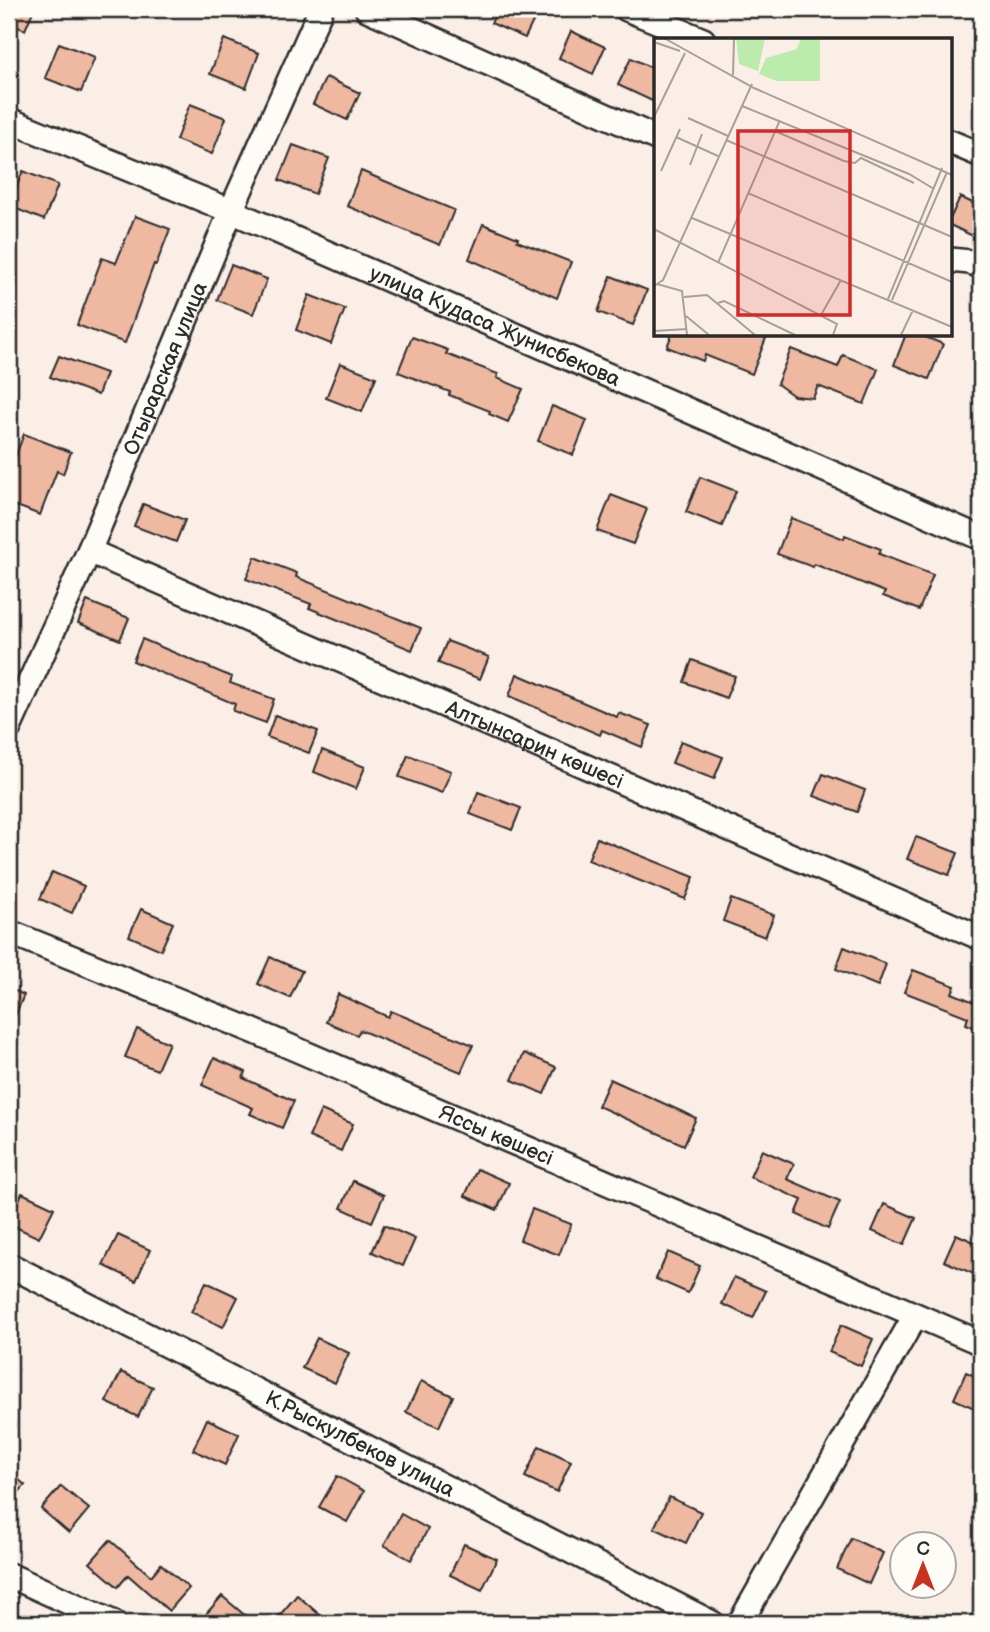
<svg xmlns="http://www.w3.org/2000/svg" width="990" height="1632" font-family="'Balsamiq Sans',sans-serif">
	<rect width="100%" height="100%" fill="#faeee6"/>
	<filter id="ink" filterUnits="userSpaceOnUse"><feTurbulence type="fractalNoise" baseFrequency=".0143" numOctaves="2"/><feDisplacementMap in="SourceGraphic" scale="14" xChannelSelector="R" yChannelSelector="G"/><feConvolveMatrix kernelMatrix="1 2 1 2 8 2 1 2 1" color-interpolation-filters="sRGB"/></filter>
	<g filter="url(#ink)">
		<g fill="#eeb8a1" stroke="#2b2b2b" stroke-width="2">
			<path d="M9,9h25l-9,21 -16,-7z"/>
			<path d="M498,9h41l-14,29 -34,-15z"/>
			<path d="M571,31l34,16 -12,27 -34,-16z"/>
			<path d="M224,39l35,14 -13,35 -36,-14z"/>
			<path d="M59,43l36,14 -14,35 -36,-14z"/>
			<path d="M631,58l25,12v23l-4,8 -34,-16z"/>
			<path d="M326,77l34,16 -13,27 -34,-16z"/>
			<path d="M190,104l36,14 -14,36 -36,-14z"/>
			<path d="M293,145l36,13 -14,36 -36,-14z"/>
			<path d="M23,171l35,14 -14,35 -35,-14z"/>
			<path d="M361,171l93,39 -14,35 -93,-39z"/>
			<path d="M960,197l21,10v33l-31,-15v-6z"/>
			<path d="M135,216l35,13 -14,36 -2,-1 -29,79 -48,-18 25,-67 14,5z"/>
			<path d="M483,224l35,14 -1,3 54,21 -14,36 -88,-39z"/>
			<path d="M231,265l36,14 -14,35 -36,-14z"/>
			<path d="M611,276l36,14 -14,35 -35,-13z"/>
			<path d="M309,295l36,14 -14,35 -35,-14z"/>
			<path d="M672,334h83l11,4 -14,36 -47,-19 -2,6 -36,-14z"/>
			<path d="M906,334h12l25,10 -14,35 -35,-14z"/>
			<path d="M412,337l36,13 -2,4 52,20 -1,4 26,11 -15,33 -19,-8 1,-3 -41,-16 1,-3 -52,-20z"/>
			<path d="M791,349l47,18 5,-12 35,14 -14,35 -46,-18 -5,12 -19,-2 -17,-12z"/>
			<path d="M59,356l47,17 -8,22 -48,-18z"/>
			<path d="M340,363l36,14 -14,35 -36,-14z"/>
			<path d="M552,406l35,14 -14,35 -35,-14z"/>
			<path d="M24,434l47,18 -8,22 -6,-3 -17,44 -31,-12v-30z"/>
			<path d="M700,477l36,14 -14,35 -36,-14z"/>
			<path d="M611,495l36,14 -14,35 -36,-13z"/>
			<path d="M143,504l42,16 -9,22 -42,-16z"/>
			<path d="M791,518l53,21 1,-4 36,14 -2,5 54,21 -14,35 -36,-14 2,-4 -71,-28 -1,3 -36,-13z"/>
			<path d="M255,557l42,16 -1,4 125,51 -9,22 -103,-42 2,-4 -65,-25z"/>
			<path d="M87,601l42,17 -9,22 -42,-17z"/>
			<path d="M142,639l90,38 -2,6 44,16 -8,24 -33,-12 2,-7 -102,-43z"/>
			<path d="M447,641l42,16 -9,22 -42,-16z"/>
			<path d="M692,660l43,16 -9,22 -42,-16z"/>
			<path d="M517,674l100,43 2,-4 32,12 -9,22 -40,-17 -2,5 -91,-39z"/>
			<path d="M275,715l43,16 -9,22 -42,-16z"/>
			<path d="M681,741l42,16 -9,22 -42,-16z"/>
			<path d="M322,750l43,17 -9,22 -42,-17z"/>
			<path d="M408,755l43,16 -9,22 -43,-16z"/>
			<path d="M823,774l42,16 -8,22 -43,-16z"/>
			<path d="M478,792l43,16 -9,22 -42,-16z"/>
			<path d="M916,837l42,16 -9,22 -42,-16z"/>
			<path d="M597,838l97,39 -9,22 -97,-39z"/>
			<path d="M52,872l32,14 -12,27 -32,-14z"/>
			<path d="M731,899l43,16 -9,22 -42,-16z"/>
			<path d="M141,909l32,14 -12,27 -32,-14z"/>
			<path d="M844,947l42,17 -8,22 -42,-17z"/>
			<path d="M270,957l32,14 -12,27 -32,-14z"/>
			<path d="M913,970l42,16 -3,7 22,9 7,-15v43l-15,-6 2,-7 -64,-25z"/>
			<path d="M9,988l15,7 -15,35z"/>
			<path d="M338,994l50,23 3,-6 82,34 -12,27 -101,-42 -3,5 -31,-13z"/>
			<path d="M137,1029l32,14 -12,27 -32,-13z"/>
			<path d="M524,1053l32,14 -12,27 -32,-14z"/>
			<path d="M214,1058l32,14 -3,6 51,23 -12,27 -32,-14 3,-6 -51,-23z"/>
			<path d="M610,1079l86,39 -12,27 -86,-39z"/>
			<path d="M321,1110l32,14 -12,27 -32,-14z"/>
			<path d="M762,1150l32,14 -7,15 53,23 -12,27 -32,-15 6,-14 -52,-23z"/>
			<path d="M477,1169l32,14 -12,27 -32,-14z"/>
			<path d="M353,1181l31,14 -12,27 -31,-14z"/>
			<path d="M22,1193l32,15 -15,30 -30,-14z"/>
			<path d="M884,1204l32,14 -12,27 -32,-14z"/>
			<path d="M532,1209l39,15 -12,31 -39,-15z"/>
			<path d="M384,1225l31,14 -12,27 -31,-14z"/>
			<path d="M956,1234l25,11v19l-5,11 -32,-14z"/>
			<path d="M118,1235l32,15 -14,31 -33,-16z"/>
			<path d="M668,1252l32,14 -12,27 -32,-14z"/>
			<path d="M734,1277l32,14 -13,27 -31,-14z"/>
			<path d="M206,1282l32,15 -15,30 -32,-15z"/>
			<path d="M841,1325l32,14 -12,27 -32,-14z"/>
			<path d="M317,1338l32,15 -14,30 -33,-15z"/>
			<path d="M121,1372l32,15 -15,30 -32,-15z"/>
			<path d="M966,1372l15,7v32l-27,-12z"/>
			<path d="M421,1381l32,15 -14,31 -33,-15z"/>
			<path d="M207,1419l32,15 -14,31 -32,-15z"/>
			<path d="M539,1446l32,15 -14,31 -32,-15z"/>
			<path d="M9,1471l16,14 -16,19z"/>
			<path d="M337,1476l27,15 -17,31 -28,-15z"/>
			<path d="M61,1486l28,23 -20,24 -28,-24z"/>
			<path d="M669,1497l32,15 -15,31 -32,-15z"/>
			<path d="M401,1514l27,15 -17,31 -27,-15z"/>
			<path d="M851,1538l32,15 -14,31 -32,-15z"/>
			<path d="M110,1540l41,36 10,-12 28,24 -20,23 -41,-36 -10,12 -28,-24z"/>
			<path d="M464,1544l33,15 -15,31 -32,-15z"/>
			<path d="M297,1595l32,28h-56z"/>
			<path d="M222,1596l32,27h-56z"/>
		</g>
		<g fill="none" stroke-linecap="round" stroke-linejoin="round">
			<defs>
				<g id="minor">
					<path d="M367,9l289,129"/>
					<path d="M627,9l76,31"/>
					<path id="s1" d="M9,120l222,91 750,327"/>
					<path d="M950,142l31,13"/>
					<path d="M950,260l20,2 11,4"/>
					<path id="s2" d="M89,551l892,387"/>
					<path id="s3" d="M9,728l80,-177 142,-340 90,-202"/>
					<path id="s4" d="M9,932l242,98 730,313"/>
					<path id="s5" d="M9,1265l703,358"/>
					<path d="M9,1575l105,48"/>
					<path d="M740,1623l175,-307"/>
				</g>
			</defs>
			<use href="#minor" stroke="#2b2b2b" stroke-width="28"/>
			<use href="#minor" stroke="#fdfcf7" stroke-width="23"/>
		</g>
	</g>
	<g text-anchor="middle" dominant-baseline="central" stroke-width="6" stroke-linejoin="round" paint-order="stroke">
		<g font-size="21" fill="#2b2b2b" stroke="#fdfcf7">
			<text stroke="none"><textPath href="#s1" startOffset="528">улица Кудаса Жунисбекова</textPath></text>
			<text stroke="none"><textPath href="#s3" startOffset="392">Отырарская улица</textPath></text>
			<text stroke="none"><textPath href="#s2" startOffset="486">Алтынсарин көшесі</textPath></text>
			<text stroke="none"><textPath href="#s4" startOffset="528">Яссы көшесі</textPath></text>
			<text stroke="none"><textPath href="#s5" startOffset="394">К.Рыскулбеков улица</textPath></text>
		</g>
	</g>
	<g transform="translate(654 38)">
		<rect width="298" height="298" fill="#faeee6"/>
		<path d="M82,0h29l-7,33 -19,-7zM147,0h19v43h-43l-18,-7 7,-16 31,-9z" fill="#bbecab"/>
		<path fill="none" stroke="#a7a09b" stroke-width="2" d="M10,0l90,50 198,87M0,4l26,9M79,37l1,-37M88,68l167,68 25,15M0,79l31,-64M34,80l40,18M121,93l69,30 11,2 6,-5 53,25M22,99l42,19M72,102l226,97M36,127l12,-31M7,133l19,-42M94,155l204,89M38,180l260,109M0,191l183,95 -4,11M64,225l62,-143M3,246l25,7 5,44M0,248l9,-6 89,-196M30,259l23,-2 48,40M234,261l54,-131M238,262l55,-128M64,265l6,-2 71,34M167,277l20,-35M32,278l23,19M0,293l33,-2M247,297l12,-25"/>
		<path fill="#d62828" fill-opacity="0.15" stroke="#d62828" stroke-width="3.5" d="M84,93h112v184h-112z"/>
		<rect width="298" height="298" fill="none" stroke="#2b2b2b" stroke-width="3.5"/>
	</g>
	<rect width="990" height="1632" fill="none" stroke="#fdfcf7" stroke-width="35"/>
	<rect x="18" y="18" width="955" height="1597" fill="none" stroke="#2b2b2b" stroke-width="2.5" filter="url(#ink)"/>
	<g transform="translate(923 1565)"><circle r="33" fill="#fdfcf7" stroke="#a9a8a5" stroke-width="2"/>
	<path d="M0-5L12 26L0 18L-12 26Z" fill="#c8321e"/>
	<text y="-10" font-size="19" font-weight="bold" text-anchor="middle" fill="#2b2b2b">С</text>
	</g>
</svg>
